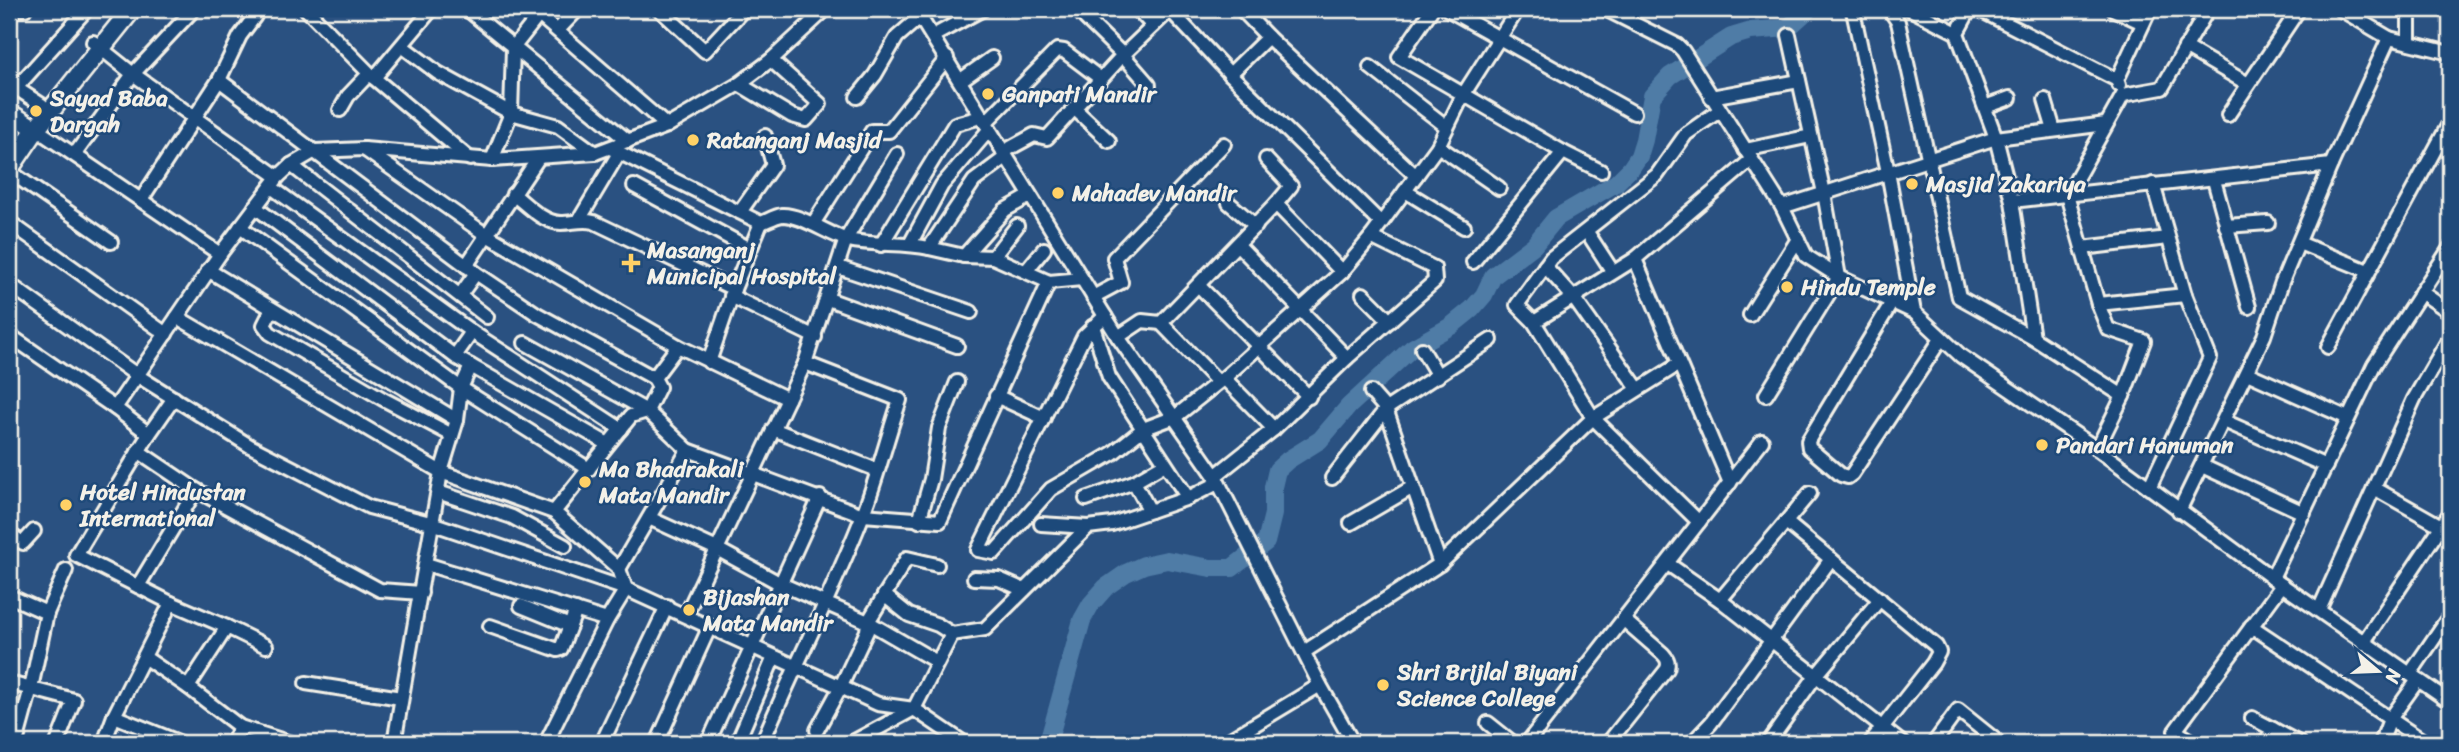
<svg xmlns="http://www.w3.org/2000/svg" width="2459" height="752" font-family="Sriracha,sans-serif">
	<rect width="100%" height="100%" fill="#2a5181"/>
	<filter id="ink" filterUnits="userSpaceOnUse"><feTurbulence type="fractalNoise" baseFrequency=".0143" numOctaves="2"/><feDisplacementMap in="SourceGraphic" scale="14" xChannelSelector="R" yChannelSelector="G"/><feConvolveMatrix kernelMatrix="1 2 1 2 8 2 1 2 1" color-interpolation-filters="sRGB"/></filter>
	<g filter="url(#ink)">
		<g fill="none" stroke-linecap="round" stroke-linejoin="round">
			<path stroke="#507ca6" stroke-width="18" d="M1048,743l34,-123 9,-16 15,-17 20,-14 18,-8 23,-5 44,8h21l34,-26 7,-28v-27l4,-17 11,-10 32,-20 29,-34 63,-58 39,-22 21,-17 12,-14 9,-19 41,-31 22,-27 60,-35 15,-15 8,-12 5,-16 8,-44 18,-20 61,-39 20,-6 37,-3 21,-19"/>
			<defs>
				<g id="street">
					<path d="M9,9h16"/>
					<path d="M306,9l68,69 96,81"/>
					<path d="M467,9l161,132"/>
					<path d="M532,9l135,117"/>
					<path d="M659,9l46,42 39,-42"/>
					<path d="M915,9l203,328 97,139 105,209 33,58"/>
					<path d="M1076,9l47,46 26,30"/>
					<path d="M1137,9l16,17"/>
					<path d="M1241,9l27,28 148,139"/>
					<path d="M1432,9l-33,48 164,95 38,19"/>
					<path d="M1447,9l187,104"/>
					<path d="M1605,9l72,36 6,6 99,156 24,49 33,21 75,35 47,44 136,93 185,136 168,117"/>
					<path d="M1889,9l9,13 61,275 74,41 90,58"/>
					<path d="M1910,9l47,24"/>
					<path d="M1970,9l-13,24 39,105 16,63 21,137"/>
					<path d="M1978,9l139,71"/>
					<path d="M2113,9l30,14"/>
					<path d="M2340,9l49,29 61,15"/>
					<path d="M1170,10l60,64 151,149"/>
					<path d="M1853,11l35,161 26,140"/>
					<path d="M558,30l20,-21"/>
					<path d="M933,36l50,-27"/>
					<path d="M93,42l40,32 145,103"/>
					<path d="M2409,42v-33"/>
					<path d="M402,46l36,27 73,40 47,13 37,27"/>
					<path d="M2185,47l63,37"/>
					<path d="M1370,67l77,60"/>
					<path d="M1230,74l38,-37"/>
					<path d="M374,78l58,-69"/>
					<path d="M219,80l257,193 61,41 117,64"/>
					<path d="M961,80l31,-22"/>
					<path d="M9,84l7,4 71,-79"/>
					<path d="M739,84l53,32 14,4 14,-16 -49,-44"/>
					<path d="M2119,85l-2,-5 33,-71"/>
					<path d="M16,88l26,17"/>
					<path d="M857,97l18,-22 22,-38 23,-20"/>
					<path d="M1711,97l88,-16"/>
					<path d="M2045,100l9,30"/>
					<path d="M1985,107l25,-9"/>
					<path d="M1075,109l34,32"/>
					<path d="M340,110l8,-14 21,-22"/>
					<path d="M2228,115l71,-106"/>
					<path d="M985,123l72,-73 7,1 37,28"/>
					<path d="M36,129l184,125"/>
					<path d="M1438,146l61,42"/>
					<path d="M610,148l151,75c6,-2 14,-7 21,-8 18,-1 48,20 66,25 27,6 55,2 81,8l45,-67 32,-24"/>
					<path d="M364,149l121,85 193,112 110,53"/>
					<path d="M1745,150l66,-14"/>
					<path d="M1003,152l31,-17 13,3 76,-83 48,-46"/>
					<path d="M75,154l58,-80 61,-65"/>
					<path d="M492,160l19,-47 2,-65 26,-33"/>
					<path d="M291,165l196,152"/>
					<path d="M9,171l102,71"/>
					<path d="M2214,180l35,127"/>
					<path d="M634,186l116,63"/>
					<path d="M271,187l201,145 149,97"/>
					<path d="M1405,191l59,36"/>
					<path d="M513,194c13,10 30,29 48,29 12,0 20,-4 33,-1l140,67"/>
					<path d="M141,200l78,-120 21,-44 15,-20 1,-7"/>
					<path d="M2012,201l319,-36"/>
					<path d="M1229,203l27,23"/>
					<path d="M1276,204l66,68"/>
					<path d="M255,207l202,151 151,86"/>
					<path d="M1782,207l214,-69 110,-14"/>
					<path d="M740,212l33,-47 -8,-29"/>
					<path d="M579,220l40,-67"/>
					<path d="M9,222l157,112"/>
					<path d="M813,224l59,-93h17l58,-73"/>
					<path d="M2226,226l42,-3"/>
					<path d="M240,227l221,161 128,81"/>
					<path d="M1587,232l26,40"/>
					<path d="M2299,243l69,28"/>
					<path d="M910,244l32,-59 47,-55"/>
					<path d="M881,245l74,-121 26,-7"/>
					<path d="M1238,245l109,113"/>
					<path d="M929,248l35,8 29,1 56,25 33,-3"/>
					<path d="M2082,248l86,-10"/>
					<path d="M964,256l41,-46 25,-14"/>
					<path d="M993,257l24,-31"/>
					<path d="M1635,259l95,224"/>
					<path d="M1473,262l90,-110"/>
					<path d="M466,266l73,-109"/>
					<path d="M1545,266l28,31 65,92"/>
					<path d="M838,267l133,45"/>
					<path d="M208,270l249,150"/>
					<path d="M1026,271l18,-22"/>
					<path d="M9,284l129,92 112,70 119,61 65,17 192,65 252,115 36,5 50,34"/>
					<path d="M1199,286l110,111"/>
					<path d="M2421,292l29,20"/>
					<path d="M1363,294l27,27"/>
					<path d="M460,295l16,-22"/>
					<path d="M731,296l84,41"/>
					<path d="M1093,297l28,-15 -7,-24 110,-114"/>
					<path d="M828,299l129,47"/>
					<path d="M1892,302l-84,139 1,7 32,27 7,2 4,-3 89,-135"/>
					<path d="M2098,304l87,-9"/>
					<path d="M272,309l-8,16 6,8 113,66 69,36"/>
					<path d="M1750,315l48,-76"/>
					<path d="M1105,316l-21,20 -106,214 16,3 57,-64 62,-36 30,-24 32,-12 49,-39 118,-106 29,-35 67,-91 25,-51 55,-86"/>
					<path d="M177,317l264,155 113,40 65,57 7,20 -19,31 -61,123"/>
					<path d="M1534,322l101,-63 116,-99"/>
					<path d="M1161,323l57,59"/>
					<path d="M1093,326l16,51 79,121"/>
					<path d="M9,335l106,73 105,-154 58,-77 13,-12 24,-14 49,-2 128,11 103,-7 72,-27 72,-42 32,-24 55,-51"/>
					<path d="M1118,337l24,-16 19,2 115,-119 15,-18 -25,-27"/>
					<path d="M525,343l122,68 41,39"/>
					<path d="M2328,347l122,-225"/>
					<path d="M1422,349l16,27"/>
					<path d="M455,356l17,-24"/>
					<path d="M709,362l25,-73 27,-66"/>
					<path d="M2247,373l101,45"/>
					<path d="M1224,378l50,51"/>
					<path d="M1371,392l15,17 54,155"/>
					<path d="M1766,395l73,-118 -15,-84 -35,-158"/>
					<path d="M996,396l48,22"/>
					<path d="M115,408l34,26 -73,121 95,48 56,24"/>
					<path d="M2224,421l102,45"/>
					<path d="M773,429l104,41"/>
					<path d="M149,434l25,-36"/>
					<path d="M2097,449l26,-53 21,-55 -36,-12 -10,-25 -31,-109 56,-100 39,-7 46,-79"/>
					<path d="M138,451l58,39 184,100 41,3"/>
					<path d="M2202,466l102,47"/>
					<path d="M1215,476l59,-47 73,-71 88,-77 -1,-13 -63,-31"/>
					<path d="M1332,478l54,-69 105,-69"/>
					<path d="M1134,482l16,29"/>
					<path d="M2149,488l61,-130 -25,-63 -32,-111"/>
					<path d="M2374,488l76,43"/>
					<path d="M438,492l74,25 53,29"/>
					<path d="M1086,499l48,-17 31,-18"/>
					<path d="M2179,511l85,-175 18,-54 49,-117 58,-127"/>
					<path d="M554,512l77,-96 16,-5 12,-24 -5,-9 24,-32"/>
					<path d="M649,518l68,31 64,35 87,38 69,40"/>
					<path d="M919,521l12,-42 8,-51 18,-46"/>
					<path d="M1699,522l-106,-104 -59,-96 -17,-17 34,-47 106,-83 29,-41 33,-23"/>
					<path d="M1786,522l150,124 3,6 -6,11 -63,80"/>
					<path d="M1351,523l62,-36"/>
					<path d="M1041,524l47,3"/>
					<path d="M9,534l14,9 11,-12"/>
					<path d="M426,564l181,56"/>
					<path d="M1668,564l52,36 182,143"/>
					<path d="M619,569l69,-119 175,65 77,6 109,-239"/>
					<path d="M974,578l25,1 25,11"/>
					<path d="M2272,578l102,-213 76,-117"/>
					<path d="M138,586l58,-96"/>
					<path d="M884,595l25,20 29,10 14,9"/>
					<path d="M9,596l38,17 -16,75 -15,55"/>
					<path d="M1720,600l90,-107"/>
					<path d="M521,606l49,20"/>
					<path d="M2319,610l95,-211 36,-62"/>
					<path d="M47,613l19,-43"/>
					<path d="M686,615l119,-252 41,-124 51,-85"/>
					<path d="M490,626l68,24 3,-1 15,-39"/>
					<path d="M2251,626l175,117"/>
					<path d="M2363,643l87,-130"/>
					<path d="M1304,652l136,-88 153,-146 86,-54"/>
					<path d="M144,657l44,30 39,-60 39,19"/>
					<path d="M2410,674l40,-59"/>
					<path d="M9,683l65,17 -17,43"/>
					<path d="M306,683l95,15"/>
					<path d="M188,687l52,40"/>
					<path d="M114,716l67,27"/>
					<path d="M2252,718l47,25"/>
					<path d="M1488,723l25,20"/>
					<path d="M817,730l24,-44 26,-55 1,-9 39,-64 30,7"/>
					<path d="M104,743l10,-27 57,-113"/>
					<path d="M233,743l7,-16 51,16"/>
					<path d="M394,743l47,-271 16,-52 4,-32 10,-22"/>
					<path d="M602,743l65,-137"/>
					<path d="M657,743l53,-117"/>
					<path d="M708,743l112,-246"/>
					<path d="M737,743l37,-86"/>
					<path d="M762,743c32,-76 70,-149 100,-226 15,-38 25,-79 38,-117l-95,-37"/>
					<path d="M851,743l63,-34 38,-75 33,-5 103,-102 24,-3 76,-26 30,-15"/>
					<path d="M1224,743l96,-58"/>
					<path d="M1527,743l235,-302"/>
					<path d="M1608,743l59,-74c2,-6 1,-10 -4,-15l-39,-34"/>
					<path d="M1692,743l19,-20 120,-164"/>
					<path d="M1768,743l47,-66 65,-78"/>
					<path d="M1934,743l24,-33 41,33"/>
					<path d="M2195,743l-20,-12 107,-146"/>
					<path d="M2266,743l7,-14"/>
					<path d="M2381,743l9,-24 28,-39"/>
				</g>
				<path id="secondary" d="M9,112l27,17"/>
				<path id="primary" d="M9,169l27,-40 96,-120"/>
			</defs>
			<use href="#street" stroke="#f4f1e8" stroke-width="18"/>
			<use href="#secondary" stroke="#f4f1e8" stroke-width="21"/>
			<use href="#primary" stroke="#f4f1e8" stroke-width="23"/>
			<use href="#street" stroke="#1f4a7a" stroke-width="12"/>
			<use href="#secondary" stroke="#1f4a7a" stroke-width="16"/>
			<use href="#primary" stroke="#1f4a7a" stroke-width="18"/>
		</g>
	</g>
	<g fill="#ffd166" stroke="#1f4a7a" stroke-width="2.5">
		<circle cx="988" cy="94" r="7"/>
		<circle cx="36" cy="111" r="7"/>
		<circle cx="693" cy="140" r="7"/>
		<circle cx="1912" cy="184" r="7"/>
		<circle cx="1058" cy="193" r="7"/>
		<path d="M627.5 252.5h7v7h7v7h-7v7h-7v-7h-7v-7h7z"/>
		<circle cx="1787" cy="287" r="7"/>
		<circle cx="2042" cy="445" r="7"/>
		<circle cx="585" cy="482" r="7"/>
		<circle cx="66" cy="505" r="7"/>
		<circle cx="689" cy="610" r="7"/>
		<circle cx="1383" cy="685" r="7"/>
	</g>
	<g text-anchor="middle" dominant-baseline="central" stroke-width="5" stroke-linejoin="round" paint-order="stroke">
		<g font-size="23" font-weight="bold" fill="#f4f1e8" stroke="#1f4a7a" text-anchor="start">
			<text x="1002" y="94">Ganpati Mandir</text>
			<text x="50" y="98">Sayad Baba<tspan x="50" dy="26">Dargah</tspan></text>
			<text x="707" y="140">Ratanganj Masjid</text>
			<text x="1926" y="184">Masjid Zakariya</text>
			<text x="1072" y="193">Mahadev Mandir</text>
			<text x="647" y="250">Masanganj<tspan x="647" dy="26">Municipal Hospital</tspan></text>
			<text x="1801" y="287">Hindu Temple</text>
			<text x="2056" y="445">Pandari Hanuman</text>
			<text x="599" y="469">Ma Bhadrakali<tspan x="599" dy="26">Mata Mandir</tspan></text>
			<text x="80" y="492">Hotel Hindustan<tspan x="80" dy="26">International</tspan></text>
			<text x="703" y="597">Bijashan<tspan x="703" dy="26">Mata Mandir</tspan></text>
			<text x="1397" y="672">Shri Brijlal Biyani<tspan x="1397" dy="26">Science College</tspan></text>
		</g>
	</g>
	<rect width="2459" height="752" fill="none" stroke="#1f4a7a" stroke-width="35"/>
	<rect x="18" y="18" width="2424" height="717" fill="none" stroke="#f4f1e8" stroke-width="2.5" filter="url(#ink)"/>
	<g transform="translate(2378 671) rotate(109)" stroke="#1f4a7a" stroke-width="5" paint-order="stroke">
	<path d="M0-5L12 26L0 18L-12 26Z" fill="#f4f1e8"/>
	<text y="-10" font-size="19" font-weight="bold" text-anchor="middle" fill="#f4f1e8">N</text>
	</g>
</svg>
